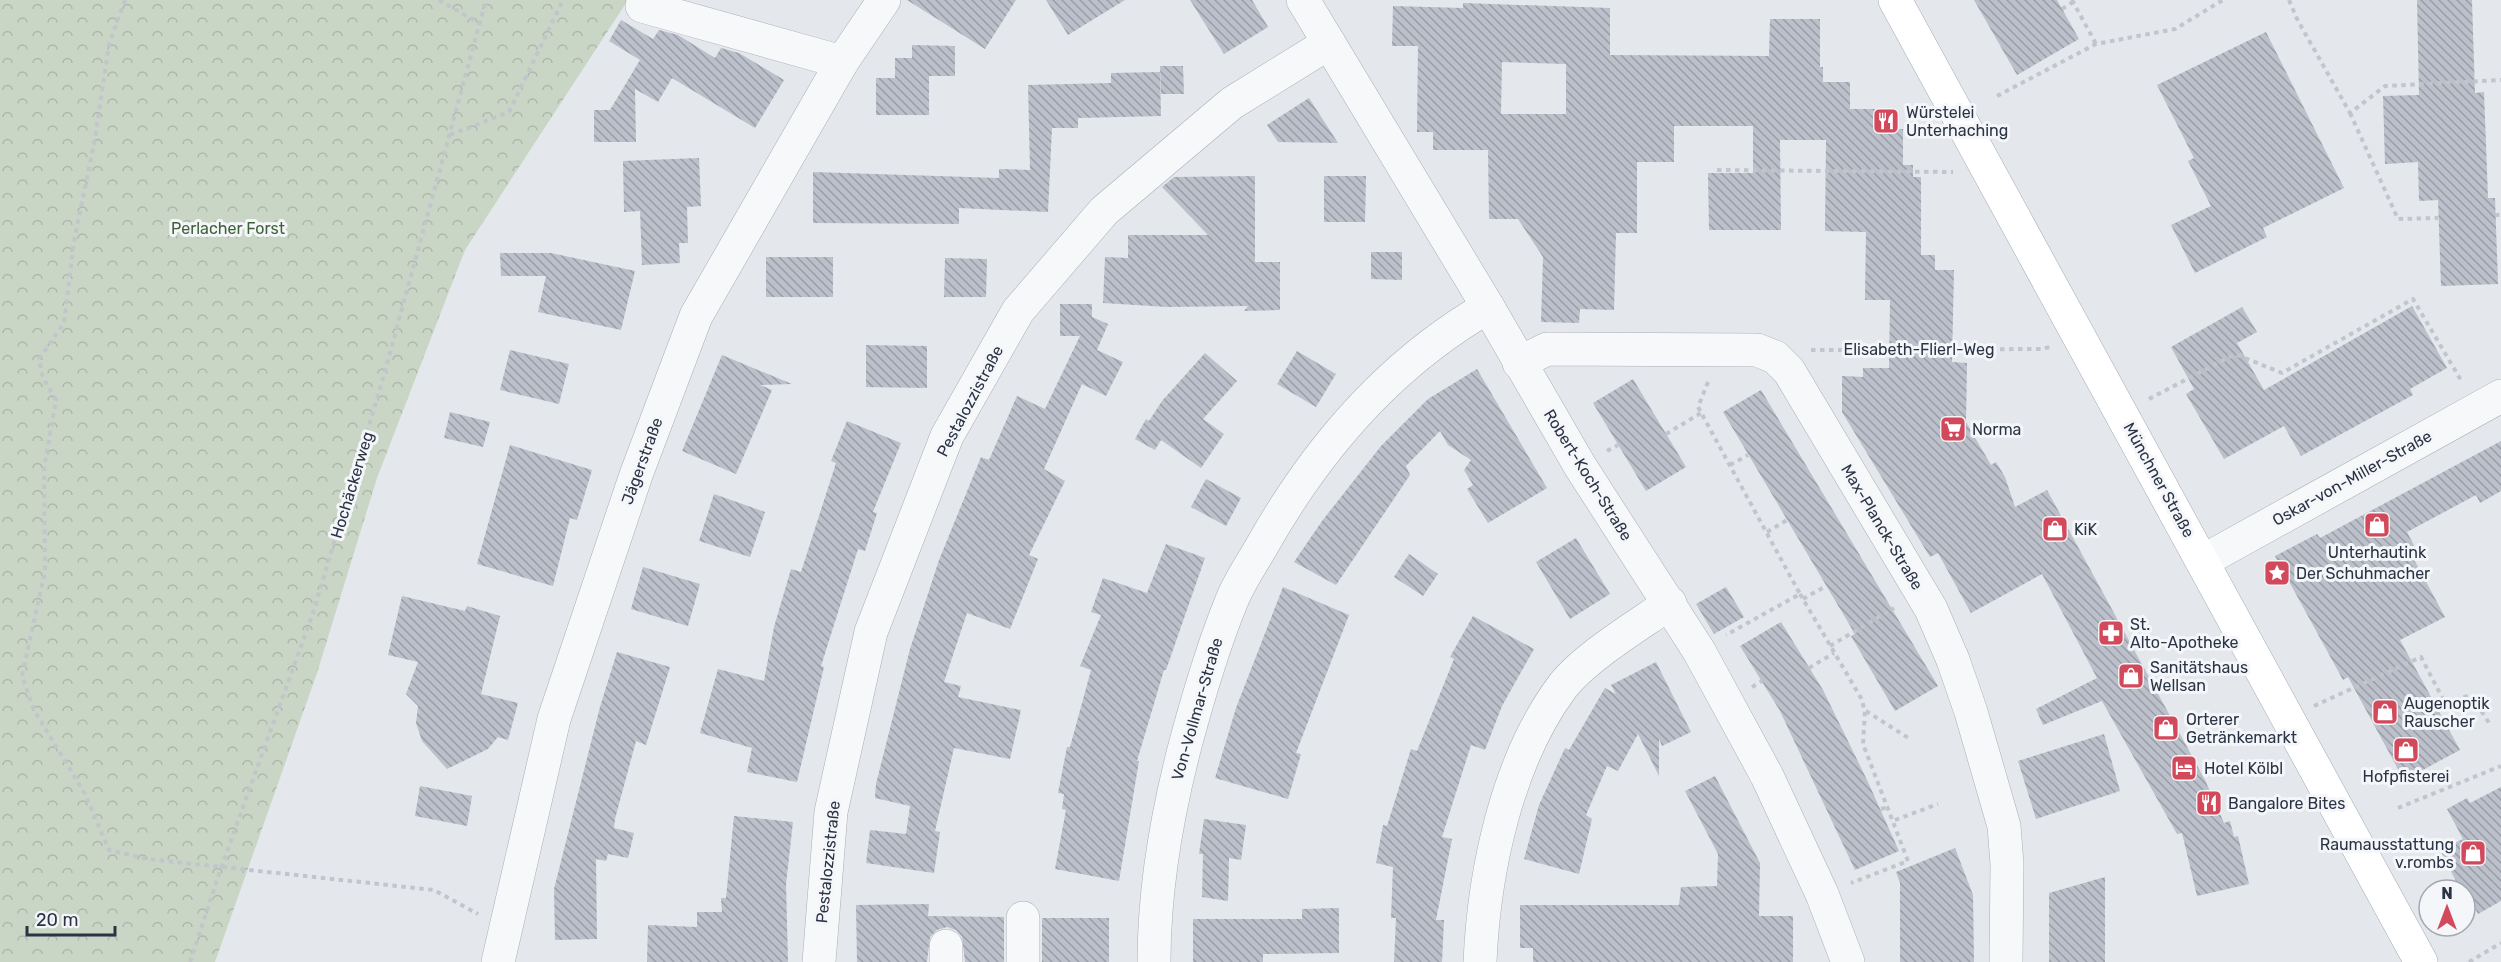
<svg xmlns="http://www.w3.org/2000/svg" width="2501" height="962" font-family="Rubik,sans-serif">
	<defs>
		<pattern id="forest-crowns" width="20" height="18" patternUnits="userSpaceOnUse" patternTransform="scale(1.5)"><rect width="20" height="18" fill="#c9d6c5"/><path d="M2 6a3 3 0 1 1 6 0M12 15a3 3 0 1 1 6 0" fill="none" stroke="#adb8ab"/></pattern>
		<pattern id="building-back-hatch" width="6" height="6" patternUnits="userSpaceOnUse" patternTransform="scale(1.5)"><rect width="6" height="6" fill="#bbc0ca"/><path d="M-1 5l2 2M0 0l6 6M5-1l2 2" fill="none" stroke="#989da6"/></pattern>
	</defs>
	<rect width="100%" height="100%" fill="#e4e7ec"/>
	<path fill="url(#forest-crowns)" d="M0,0h628l-163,250 -88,228 -60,195 -102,289h-215z"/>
	<g fill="url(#building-back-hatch)" fill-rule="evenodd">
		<path d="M907,0h109l-31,49z"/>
		<path d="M1046,0h79l-57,35z"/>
		<path d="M1190,0h62l16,27 -44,27z"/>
		<path d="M1974,0h83l22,39 -62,36z"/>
		<path d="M2417,0h55l3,93 9,-1 4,106h7l3,86 -57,2 -3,-86 -19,1 -1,-39 -33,2 -2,-68 36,-1z"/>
		<path d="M1463,3l147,5v47l159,1 1,-37h50v48h3v15h27v27h45v20h8v36h10v12h8v78h14v15h19l-2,92 15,1 -1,59 25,43 5,-3 9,15 10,30 32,-17 158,290 19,43 6,-2 4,16 4,-1 11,48 -52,12 -15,-63 -5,1 -75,-133 -59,24 -7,-16 61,-31 -55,-104 -71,39 -33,-60 -8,4 -88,-145v-36l21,1v-9h26l1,-68h-25l1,-68 -41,-1 1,-91h-46l1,90h-72l-1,-57h45v-47h-79v36h-37v71h-21l-2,77 -34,-1 -1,14 -38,-1 2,-65 -25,-38h-29l-1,-69h-55v-18h-16l1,-86h-26l1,-40 70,2zM1502,62l64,2v50h-65z"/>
		<path d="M621,20l32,19 6,-9 19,5 37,23 6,-10 18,5 45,27 -29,48 -83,-50 -14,24 -23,-13 1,53h-42v-32h16l30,-50 -31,-19z"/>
		<path d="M2266,32l78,156 -81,40 4,9 -72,36 -24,-48 40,-19 -23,-45 6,-3 -37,-73z"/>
		<path d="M912,45l43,1v30h-26v39h-53v-37h19v-20h17z"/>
		<path d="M1160,66h23l1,28h-23z"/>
		<path d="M1160,72l1,44 -83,2v10h-26l-4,84 -89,-4v16l-146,-1v-51l186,6v-9l31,1 -2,-85 83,-2v-10z"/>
		<path d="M1309,98l29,45 -60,-1 -11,-17z"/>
		<path d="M699,158l2,48 -14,1 1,36h-9l1,20 -38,2 -2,-54 -16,1 -1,-51z"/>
		<path d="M1255,176v86h25v48l-36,1 4,-5 -80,1 -65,-4 2,-46 23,1v-23h80l-46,-48 12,-10z"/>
		<path d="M1324,176h42l-1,46h-41z"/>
		<path d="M1371,252h31v28l-31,-1z"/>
		<path d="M500,253h51l84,18 -14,59 -83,-18 8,-36h-45z"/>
		<rect x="766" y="257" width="67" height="40"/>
		<path d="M945,258l42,1 -1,38h-42z"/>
		<path d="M1060,304h32v13l16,7 -11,26 26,12 -17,34 -24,-12 -38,85 21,12 -36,74 9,4 -28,70 -43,-16 -23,69 17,4 -3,11 63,13 -11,49 -56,-11 -19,83 5,1 -6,41 -68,-10 4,-33 36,4 4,-28 -35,-8 1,-14 34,-135 29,-89 42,-103 8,3 28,-64 28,13 35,-73h-20z"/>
		<path d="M2412,306l35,62 -37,21 3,6 -112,61 -17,-30 -60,33 -38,-65 8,-5 -23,-42 71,-40 15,25 -20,11 27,47z"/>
		<path d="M866,345l61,1v42l-61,-1z"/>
		<path d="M510,350l59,14 -10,40 -59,-14z"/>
		<path d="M1297,351l39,23 -20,33 -39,-23z"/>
		<path d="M1205,353l32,28 -34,38 21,15 -23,34 -40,-28 -6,10 -20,-11 11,-20 3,2 13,-20z"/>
		<path d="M722,355l70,29 -32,1 12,5 -36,84 -54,-23z"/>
		<path d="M1477,369l70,119 -59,35 -21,-34 6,-4 -9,-15 7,-10 -23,-15 -8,-14 -34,35 4,9 -74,110 -42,-23 28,-41 59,-75 47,-47z"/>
		<path d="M1633,379l53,88 -40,24 -53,-88z"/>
		<path d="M1761,390l177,296 -43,25 -44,-75 4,-2 -132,-222z"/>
		<path d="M450,412l40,10 -7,25 -39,-9z"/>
		<path d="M847,421l54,22 -28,69 4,1 -12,38 -7,-2 -37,117 3,1 -27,115 -50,-10 5,-24 -52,-15 18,-64 46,12 10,-54 17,-58 10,3 35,-109 -5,-2z"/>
		<path d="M2501,441v50l-21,12 -4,-8 -69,37 9,17 -6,3 35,65 -45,23 60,110 -56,30 -56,-103 -5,3 -68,-124 42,-22 3,4z"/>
		<path d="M510,445l82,25 -15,50 -7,-2 -17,68 -76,-22z"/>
		<path d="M1206,479l35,19 -15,28 -35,-19z"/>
		<path d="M714,494l51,18 -15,45 -51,-16z"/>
		<path d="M1576,538l34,56 -40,25 -34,-57z"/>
		<path d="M1166,544l39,14 -39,112h-2l-27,91h2l-20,120 -64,-12 11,-59 -4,-1 2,-15 -6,-1 9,-46h3l21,-77 -11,-4 21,-51 -10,-3 12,-34 44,15z"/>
		<path d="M1409,554l29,20 -15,22 -29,-19z"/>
		<path d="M643,567l57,17 -12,42 -57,-17z"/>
		<path d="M1283,587l66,28 -53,138 5,1 -13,45 -73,-21 21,-70z"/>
		<path d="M1726,587l18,30 -30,17 -18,-30z"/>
		<path d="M402,596l63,15 2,-5 33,10 -19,78 37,9 -10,37 -10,-3 -10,12 -41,20 -25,-28 -6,-18 2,-17 -12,-12 12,-32 -30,-7z"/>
		<path d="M1473,616l61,33 -32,57 -17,44 -14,-5 -29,92 10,2 -16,81h8l-2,42h-48l2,-44h-5l2,-51 -17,-4 7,-38 4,1 24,-77 6,2 37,-92 -4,-2z"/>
		<path d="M1781,622l42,68 45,92 31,69 -44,19 -75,-159 -40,-65z"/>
		<path d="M617,652l53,15 -24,78 -10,-4 -21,78 -1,9 20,5 -6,25 -20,-4 -2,7 -10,-2 1,80 -42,1 -1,-51 46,-182z"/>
		<path d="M1656,662l35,70 -29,14 -3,-7v37l-21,-42 -20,37 -11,-5 -21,49 6,4 -13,55 -55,-15 15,-54 26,-57 4,2 36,-62 11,6 -5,-9z"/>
		<path d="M2104,734l16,57 -84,28 -18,-58z"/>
		<path d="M1715,776l45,87 -1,53h34v46h-260v-14h-13v-43h159l2,-18 36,-1 1,-32 -33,-63z"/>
		<path d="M420,786l52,10 -5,30 -52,-10z"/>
		<path d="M2501,787v114l-23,13 -15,-29 -4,2 -19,-37 23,-11 -16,-30 20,-11 3,5z"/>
		<path d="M734,816l59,6 -7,62 2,78h-141l1,-37 49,2v-15h25l-1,-14h5z"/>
		<path d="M1204,819l42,6 -5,35 -12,-2 -1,43 -26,-4 1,-43h-4z"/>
		<path d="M1955,848l18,47 1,67h-74v-79l-4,-11z"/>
		<path d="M2105,877v85h-56v-69z"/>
		<path d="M929,904l-1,12 76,1v45h-39l-3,-25 -6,-7 -9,-3 -10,3 -7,7 -3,25h-70l-1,-57z"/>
		<path d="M1339,908v45l-76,1v8h-70v-43h109v-10z"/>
		<rect x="1042" y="918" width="67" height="44"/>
	</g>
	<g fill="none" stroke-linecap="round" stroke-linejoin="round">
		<defs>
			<g id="minor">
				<path d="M1303,0l185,307 92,159 119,185 68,125 55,118 26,68"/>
				<path d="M642,6l200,56"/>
				<path d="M1519,363l28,-14 210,1 18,7 14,14 142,238 22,51 18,52 33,114 3,38 -1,98"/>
				<path d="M2203,561l298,-165"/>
				<path d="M946,946v16"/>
				<path d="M498,962l56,-243 82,-244 60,-159 146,-254 42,-62"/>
				<path d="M819,962l12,-150 40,-180 76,-196 71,-125 86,-100 128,-108 97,-60"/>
				<path d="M1023,962v-44"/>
				<path d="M1154,962c0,-74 13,-148 32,-220 13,-48 27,-96 46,-142 8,-20 21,-38 31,-56 55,-97 128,-181 225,-237"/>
				<path d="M1480,962c4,-91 27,-201 82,-275 23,-30 77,-62 108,-84"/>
			</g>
			<path id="major" d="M1895,0l526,962"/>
		</defs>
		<use href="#minor" stroke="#a9aeb7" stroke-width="34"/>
		<use href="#major" stroke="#a3abb8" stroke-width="34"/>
		<g stroke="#c2c5cb" stroke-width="4" stroke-dasharray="4.5 4.5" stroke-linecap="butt">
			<path d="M125,0l-16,44 -14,95 -21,102 -10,82 -25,36 4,19 13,22 -12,68 1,103 -23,105 12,34 51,84 24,56 39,9 286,31 44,24"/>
			<path d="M439,0l41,24"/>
			<path d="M2072,0l24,44"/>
			<path d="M2289,0l8,19 53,94 35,-27 116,-6"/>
			<path d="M2062,9l11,-7"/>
			<path d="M1997,96l99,-52 79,-15 48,-29"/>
			<path d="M2350,113l48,106 40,-1"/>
			<path d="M450,135l59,-23 54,-112"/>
			<path d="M1717,170l236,2"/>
			<path d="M2495,215h6"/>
			<path d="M1811,350l231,-1 8,-2"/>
			<path d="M1708,382l-10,25 102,187 -74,41"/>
			<path d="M2149,399l86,-45 47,19 131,-74 49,83"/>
			<path d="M1666,434l35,-21"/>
			<path d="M1607,451l11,-6"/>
			<path d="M1730,465l18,-10"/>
			<path d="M1767,532l20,-12"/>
			<path d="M1800,594l61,104 4,13 -2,33 45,117 -57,22"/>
			<path d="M1803,599l23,-13"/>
			<path d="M1830,646l64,-38"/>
			<path d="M1809,668l25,-15"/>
			<path d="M1752,687l10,-6"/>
			<path d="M2314,706l107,-49 24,46 26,-8 20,31"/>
			<path d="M1866,711l44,28"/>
			<path d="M2398,808l103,-42"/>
			<path d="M1881,809l8,-2"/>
			<path d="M1895,820l43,-16"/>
			<path d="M190,962l31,-94 92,-255 71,-238 102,-375"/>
			<path d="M2469,962l32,-19"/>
		</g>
		<use href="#minor" stroke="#f7f8fa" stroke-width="33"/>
		<use href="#major" stroke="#fff" stroke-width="33"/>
	</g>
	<defs>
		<symbol id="restaurant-square" viewBox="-11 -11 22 22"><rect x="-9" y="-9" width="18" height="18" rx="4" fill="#d1495b" stroke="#f4f6f9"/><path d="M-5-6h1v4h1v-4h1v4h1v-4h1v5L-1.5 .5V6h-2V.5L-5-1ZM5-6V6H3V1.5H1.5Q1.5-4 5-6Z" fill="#fff"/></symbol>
		<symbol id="supermarket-square" viewBox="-11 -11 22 22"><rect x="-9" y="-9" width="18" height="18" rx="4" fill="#d1495b" stroke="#f4f6f9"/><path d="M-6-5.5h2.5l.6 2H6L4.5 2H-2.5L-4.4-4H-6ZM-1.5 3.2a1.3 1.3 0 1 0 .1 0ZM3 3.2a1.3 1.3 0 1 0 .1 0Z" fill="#fff"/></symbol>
		<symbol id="shop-square" viewBox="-11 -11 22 22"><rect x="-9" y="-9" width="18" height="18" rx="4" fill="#d1495b" stroke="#f4f6f9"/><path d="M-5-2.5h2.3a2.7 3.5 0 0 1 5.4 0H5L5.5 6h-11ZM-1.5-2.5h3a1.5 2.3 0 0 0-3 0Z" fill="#fff"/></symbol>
		<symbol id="sight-square" viewBox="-11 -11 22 22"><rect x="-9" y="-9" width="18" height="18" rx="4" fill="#d1495b" stroke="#f4f6f9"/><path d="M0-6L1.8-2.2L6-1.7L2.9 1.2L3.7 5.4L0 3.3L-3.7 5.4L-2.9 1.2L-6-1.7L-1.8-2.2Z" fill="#fff"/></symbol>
		<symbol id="pharmacy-square" viewBox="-11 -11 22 22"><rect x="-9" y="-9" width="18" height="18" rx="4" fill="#d1495b" stroke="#f4f6f9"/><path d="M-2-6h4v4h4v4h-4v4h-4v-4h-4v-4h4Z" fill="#fff"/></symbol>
		<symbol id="hotel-square" viewBox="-11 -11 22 22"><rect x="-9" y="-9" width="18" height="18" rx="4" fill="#d1495b" stroke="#f4f6f9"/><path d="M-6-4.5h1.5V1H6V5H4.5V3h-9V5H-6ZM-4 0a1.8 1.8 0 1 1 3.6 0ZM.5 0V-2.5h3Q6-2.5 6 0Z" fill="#fff"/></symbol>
	</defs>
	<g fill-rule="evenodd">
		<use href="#restaurant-square" x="1871" y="106" width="30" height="30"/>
		<use href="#supermarket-square" x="1938" y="414" width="30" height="30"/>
		<use href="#shop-square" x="2362" y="510" width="30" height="30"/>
		<use href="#shop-square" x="2040" y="514" width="30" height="30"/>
		<use href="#sight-square" x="2262" y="558" width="30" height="30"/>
		<use href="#pharmacy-square" x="2096" y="618" width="30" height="30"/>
		<use href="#shop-square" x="2116" y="661" width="30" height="30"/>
		<use href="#shop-square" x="2370" y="697" width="30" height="30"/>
		<use href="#shop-square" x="2151" y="713" width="30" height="30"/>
		<use href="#shop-square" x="2391" y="735" width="30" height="30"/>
		<use href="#hotel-square" x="2169" y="753" width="30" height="30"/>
		<use href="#restaurant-square" x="2194" y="788" width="30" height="30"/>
		<use href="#shop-square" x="2458" y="838" width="30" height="30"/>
	</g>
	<g text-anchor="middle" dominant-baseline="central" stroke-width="6" stroke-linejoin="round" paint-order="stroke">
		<g font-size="16" fill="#2b3445" stroke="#f4f6f9" text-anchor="start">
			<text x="1906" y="112">Würstelei<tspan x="1906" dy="18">Unterhaching</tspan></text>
			<text x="1972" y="429">Norma</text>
			<text x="2074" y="529">KiK</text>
			<text x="2377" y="552" text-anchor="middle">Unterhautink</text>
			<text x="2296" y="573">Der Schuhmacher</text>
			<text x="2130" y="624">St.<tspan x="2130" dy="18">Alto-Apotheke</tspan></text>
			<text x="2150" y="667">Sanitätshaus<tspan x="2150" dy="18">Wellsan</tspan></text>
			<text x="2404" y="703">Augenoptik<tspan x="2404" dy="18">Rauscher</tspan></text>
			<text x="2186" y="719">Orterer<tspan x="2186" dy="18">Getränkemarkt</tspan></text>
			<text x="2204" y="768">Hotel Kölbl</text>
			<text x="2406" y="776" text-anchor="middle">Hofpfisterei</text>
			<text x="2228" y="803">Bangalore Bites</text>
			<text x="2454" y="844" text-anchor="end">Raumausstattung<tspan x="2454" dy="18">v.rombs</tspan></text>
		</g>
		<g font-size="16" fill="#3f6138" stroke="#f4f6f9">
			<text x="228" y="228">Perlacher Forst</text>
		</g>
		<g font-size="16" fill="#2b3445" stroke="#f4f6f9">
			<text x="1919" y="349">Elisabeth-Flierl-Weg</text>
			<text transform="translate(970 401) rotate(-62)">Pestalozzistraße</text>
			<text transform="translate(642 461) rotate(-70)">Jägerstraße</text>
			<text transform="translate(1588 475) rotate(58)">Robert-Koch-Straße</text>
			<text transform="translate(2352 478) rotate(-29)">Oskar-von-Miller-Straße</text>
			<text transform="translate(2159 480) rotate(61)">Münchner Straße</text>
			<text transform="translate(352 485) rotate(-73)">Hochäckerweg</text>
			<text transform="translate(1882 527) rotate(59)">Max-Planck-Straße</text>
			<text transform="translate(1197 709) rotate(-74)">Von-Vollmar-Straße</text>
			<text transform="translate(828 862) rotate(-84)">Pestalozzistraße</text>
		</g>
	</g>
	<g transform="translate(2447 908)"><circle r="28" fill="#f4f6f9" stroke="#a4a8b1" stroke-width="1.5"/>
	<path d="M0-4.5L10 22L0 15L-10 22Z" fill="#d1495b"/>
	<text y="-9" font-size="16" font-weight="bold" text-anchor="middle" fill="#2b3445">N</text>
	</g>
	<path d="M27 926v9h88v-9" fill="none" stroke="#2b3445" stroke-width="3"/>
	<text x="36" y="926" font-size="18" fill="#2b3445" stroke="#f4f6f9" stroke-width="4.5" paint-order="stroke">20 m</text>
</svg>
